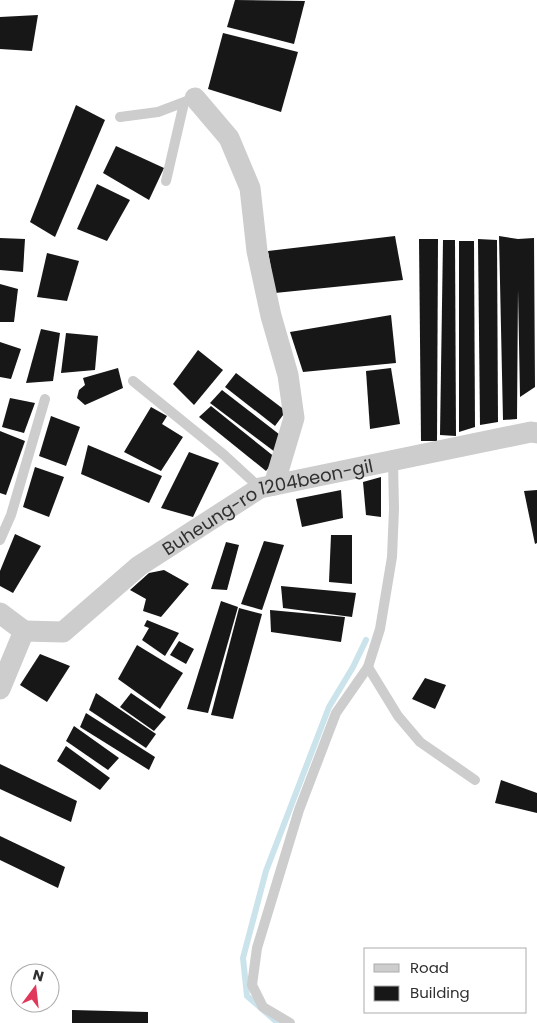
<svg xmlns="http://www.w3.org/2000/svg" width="537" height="1023" font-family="Poppins,sans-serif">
	<rect width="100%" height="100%" fill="#fff"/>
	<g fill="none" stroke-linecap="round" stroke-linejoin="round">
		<path stroke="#cbe3eb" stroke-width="6" d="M278,1023l-31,-27 -4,-38 23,-87 63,-164 24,-40 13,-27"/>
	</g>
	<g fill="#171717">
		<path d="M235,0l70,1 -11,43 -67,-17z"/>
		<path d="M38,15l-6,36 -32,-2v-32z"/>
		<path d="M223,33l75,19 -17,60 -73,-23z"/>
		<path d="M76,105l29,15 -50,117 -25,-15z"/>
		<path d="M116,146l48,22 -15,32 -46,-27z"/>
		<path d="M97,184l33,16 -23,41 -30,-12z"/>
		<path d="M395,236l8,44 -128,13 -7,-42z"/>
		<path d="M499,236l19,3 16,-1 1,149 -15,10 -2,-108 -1,130 -14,1z"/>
		<path d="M0,238l25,1 -2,33 -23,-2z"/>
		<path d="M419,239h19l-1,202h-16z"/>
		<path d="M478,239l19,1 1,182 -18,3z"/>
		<path d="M443,240h12l1,196 -16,-1z"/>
		<path d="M459,241h15l1,186 -16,5z"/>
		<path d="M47,253l32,8 -12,40 -30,-4z"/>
		<path d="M0,284l18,5 -4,33h-14z"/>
		<path d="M391,315l5,48 -93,9 -13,-40z"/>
		<path d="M41,329l19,4 -7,48 -27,2z"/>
		<path d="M66,333l32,3 -3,34 -34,3z"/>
		<path d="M0,342l21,7 -10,30 -11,-2z"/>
		<path d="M198,350l25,20 -29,35 -21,-21z"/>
		<path d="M118,368l5,20 -38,17 -8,-7 2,-8 6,-5 -2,-7z"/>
		<path d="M391,368l9,56 -30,5 -4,-58z"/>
		<path d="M236,373l50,38 -11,15 -50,-39z"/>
		<path d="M222,390l62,48 -9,14 -65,-49z"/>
		<path d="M10,398l25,5 -11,30 -22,-6z"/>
		<path d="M211,406l65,52 -10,13 -67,-54z"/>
		<path d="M151,407l16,9 -5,8 21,13 -22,34 -37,-19z"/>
		<path d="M51,416l29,11 -14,39 -27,-10z"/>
		<path d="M0,431l25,10 -19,54 -6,-2z"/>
		<path d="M88,445l74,31 -13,27 -68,-29z"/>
		<path d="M189,452l30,11 -26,54 -32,-9z"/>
		<path d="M35,467l29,10 -15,40 -26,-10z"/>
		<path d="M381,477v40l-15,-2 -3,-33z"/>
		<path d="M341,490l2,28 -41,9 -6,-28z"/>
		<path d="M537,490v53l-2,1 -11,-53z"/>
		<path d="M15,534l26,12 -28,47 -13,-7v-15z"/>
		<path d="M331,535h21v49l-23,-2z"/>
		<path d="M264,541l20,4 -22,65 -21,-6z"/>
		<path d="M226,542l13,3 -12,45 -16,-1z"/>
		<path d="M164,570l25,14 -28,33 -18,-6 3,-12 -16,-9 19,-17z"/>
		<path d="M281,586l75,7 -4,24 -69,-9z"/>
		<path d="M221,601l17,6 -30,106 -21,-4z"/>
		<path d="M239,608l23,6 -29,105 -22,-4z"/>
		<path d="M270,610l75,7 -4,25 -70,-10z"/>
		<path d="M147,620l32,13 -14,23 -23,-16 7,-12 -5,-2z"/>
		<path d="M179,641l15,8 -8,15 -16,-9z"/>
		<path d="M137,645l46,28 -23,36 -42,-30z"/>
		<path d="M40,654l30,12 -23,36 -27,-17z"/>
		<path d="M425,678l21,7 -11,24 -23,-10z"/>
		<path d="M96,693l60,41 -10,14 -57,-38z"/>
		<path d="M131,693l35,24 -12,14 -34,-24z"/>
		<path d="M86,713l69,44 -6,13 -69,-43z"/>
		<path d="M74,726l45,32 -11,12 -42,-29z"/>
		<path d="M66,746l44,32 -10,12 -43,-29z"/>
		<path d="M0,764l77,37 -6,21 -71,-33z"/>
		<path d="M501,780l36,13v20l-42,-10z"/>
		<path d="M0,836l65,31 -7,21 -58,-28z"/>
		<path d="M72,1010l76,2v11h-76z"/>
	</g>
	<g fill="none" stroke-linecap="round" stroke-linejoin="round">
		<g stroke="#cdcdcd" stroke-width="10">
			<path d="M120,117l38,-5 29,-11"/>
			<path d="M166,181l18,-78"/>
			<path d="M133,381l90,73 37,34"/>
			<path d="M0,540l11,-25 34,-116"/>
			<path d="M368,667l30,49 22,26 55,38"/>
			<path d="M290,1023l-27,-16 -11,-22 5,-37 42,-138 37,-97 32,-46 12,-38 12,-72 2,-48 -1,-48"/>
		</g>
		<g stroke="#cdcdcd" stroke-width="21">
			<path d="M195,98l34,40 21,50 7,63 14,65 17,59 6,43 -20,67"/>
			<path d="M0,613l24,18"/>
			<path id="s1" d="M24,631l39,1 76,-66 121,-78 271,-56 6,1"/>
			<path d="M0,689l24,-58"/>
		</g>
	</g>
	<g text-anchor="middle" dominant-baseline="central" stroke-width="5" stroke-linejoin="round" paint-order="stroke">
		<g font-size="18" fill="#303030" stroke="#fff">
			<text stroke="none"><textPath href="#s1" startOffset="284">Buheung-ro 1204beon-gil</textPath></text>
		</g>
	</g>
	<rect x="364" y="948" width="162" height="65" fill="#ffffff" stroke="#acacac"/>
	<rect x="374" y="964" width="25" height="8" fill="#cdcdcd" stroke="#acacac"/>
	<text x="410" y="973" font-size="15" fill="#303030">Road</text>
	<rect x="374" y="986" width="25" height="15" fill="#171717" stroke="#acacac"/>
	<text x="410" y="998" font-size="15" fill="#303030">Building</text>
	<g transform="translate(35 988) rotate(15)"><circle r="24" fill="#ffffff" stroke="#acacac"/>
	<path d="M0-4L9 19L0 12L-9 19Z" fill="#e0385b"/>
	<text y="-8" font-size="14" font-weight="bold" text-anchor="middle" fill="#303030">N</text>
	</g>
</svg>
